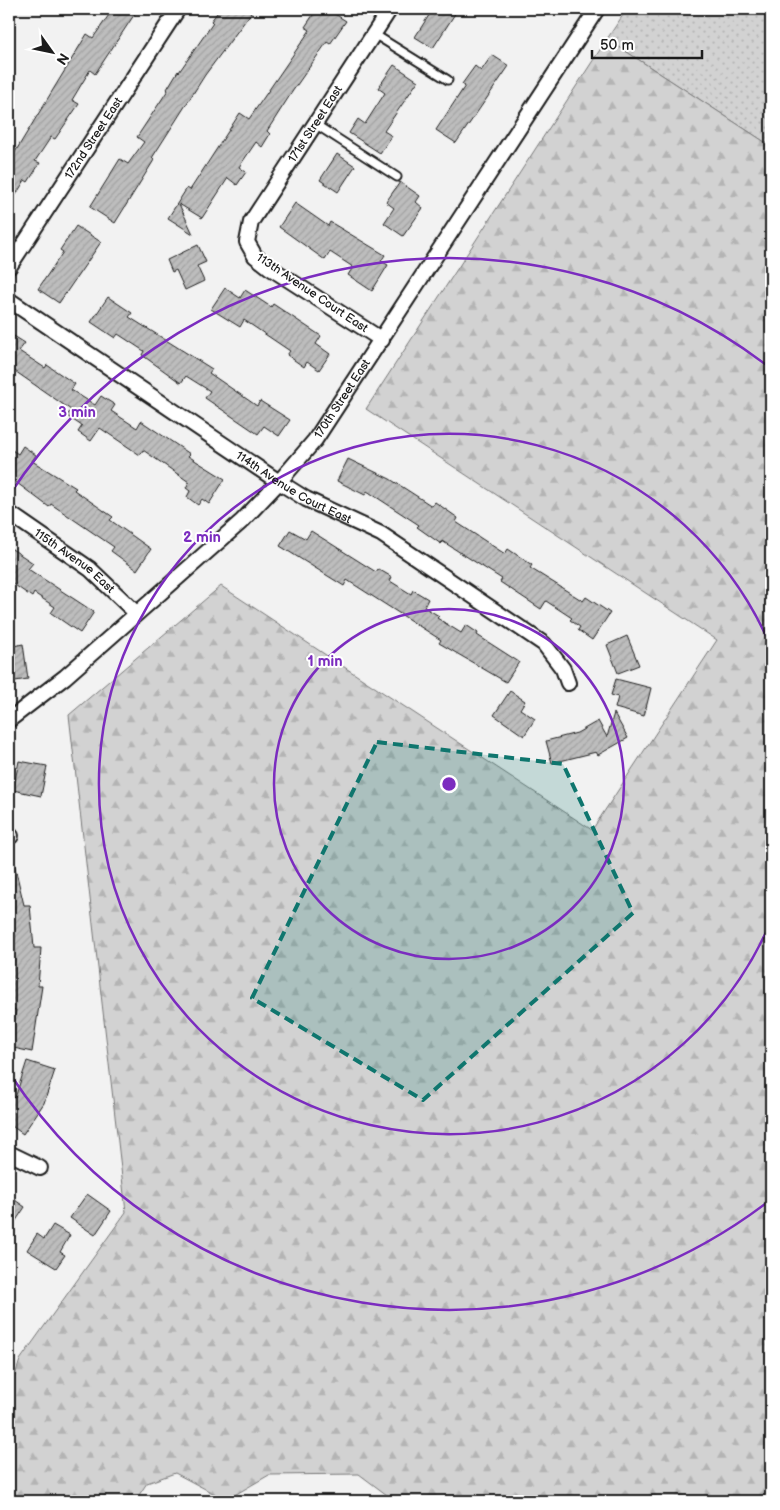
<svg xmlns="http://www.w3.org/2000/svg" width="780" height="1510" font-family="'Balsamiq Sans',sans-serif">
	<defs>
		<pattern id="grass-dots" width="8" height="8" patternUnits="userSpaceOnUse" patternTransform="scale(1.25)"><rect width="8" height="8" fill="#d2d2d2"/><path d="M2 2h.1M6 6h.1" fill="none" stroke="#b4b4b4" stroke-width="1.8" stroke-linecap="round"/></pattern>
		<pattern id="forest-firs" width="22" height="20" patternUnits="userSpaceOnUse" patternTransform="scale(1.25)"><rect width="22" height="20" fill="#d2d2d2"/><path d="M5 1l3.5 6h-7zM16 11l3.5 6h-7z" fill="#b4b4b4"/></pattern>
		<pattern id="building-hatch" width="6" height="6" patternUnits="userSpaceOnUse" patternTransform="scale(1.25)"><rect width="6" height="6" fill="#bdbdbd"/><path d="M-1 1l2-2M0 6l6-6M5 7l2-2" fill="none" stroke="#a2a2a2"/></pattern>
	</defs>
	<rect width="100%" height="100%" fill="#f2f2f2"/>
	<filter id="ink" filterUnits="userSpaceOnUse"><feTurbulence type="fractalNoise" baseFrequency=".02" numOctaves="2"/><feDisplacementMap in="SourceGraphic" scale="10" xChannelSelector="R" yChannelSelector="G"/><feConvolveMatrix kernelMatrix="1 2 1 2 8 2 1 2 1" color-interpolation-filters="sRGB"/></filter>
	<g filter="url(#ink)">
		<path fill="url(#grass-dots)" stroke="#777" d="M627,9h144v137l-164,-107z"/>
		<path fill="url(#forest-firs)" stroke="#777" d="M607,39l164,107v1355h-376l-36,-27 -90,1 -43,25 -51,-27 -28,10 -12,18h-126v-107l11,-34 106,-148 -57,-497 152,-129 371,244 125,-190 -351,-231z"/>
		<g fill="url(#building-hatch)" stroke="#1c1c1c">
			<path d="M113,9h25l-43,65 -5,-4 -18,30 7,4 -24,35 -4,-2 -16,24 5,2 -12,19 -3,-2 -16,26v-44l78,-128 6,4z"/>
			<path d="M220,9h34l-49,66 -53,83 2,2 -39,63 -25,-16 30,-48 8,5 16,-22 -7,-5 31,-47 -1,-1 11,-18 1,1 34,-49 -2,-2z"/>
			<path d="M317,9h10l19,12 -16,23 -3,-2 -35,50 -25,39 3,3 -8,13 -6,-5 -17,25 7,5 -9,13 -9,-7 -26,40 -23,-14 14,30 -25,-16 19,-30 3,2 50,-77 9,6 61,-89 -5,-3z"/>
			<path d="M433,9h25l-25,39 -18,-11z"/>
			<path d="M492,55l17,11 -53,77 -20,-13 29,-44 -3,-2 13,-18 6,5z"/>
			<path d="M394,65l24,16 -34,50 8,5 -12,17 -31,-20 9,-14 7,5 20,-31 -7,-5z"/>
			<path d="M337,154l18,12 -17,26 -18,-12z"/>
			<path d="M400,182l20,14 -4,6 7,6 -20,28 -19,-13 10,-15 -8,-6z"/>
			<path d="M295,203l33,23 2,-4 55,33 -4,6 7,4 -16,26 -24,-16 5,-8 -23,-15 -5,8 -46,-33z"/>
			<path d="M76,226l25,16 -42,61 -21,-14 25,-37 -3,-2z"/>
			<path d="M198,245l8,17 -9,4 7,15 -19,9 -9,-20 -4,2 -5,-12z"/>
			<path d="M225,288l15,10 5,-8 26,17 2,-3 48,32 -5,8 14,10 -11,16 -12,-8 -3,5 -17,-12 3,-4 -46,-31 -4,7 -29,-18z"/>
			<path d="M108,297l24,16 -3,4 83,52 -3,4 48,33 3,-5 30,19 -11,16 -15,-10 -6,8 -53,-36 5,-7 -24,-15 -5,7 -39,-28 2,-4 -26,-17 -3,4 -24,-16z"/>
			<path d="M9,333l16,10 -6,8 26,17 2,-3 28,19 -4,6 24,15 6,-9 14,9 -4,6 26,17 4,-7 49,33 -2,2 37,23 -16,25 -7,-5 -4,6 -11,-8 3,-6 -4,-3 3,-6 -46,-32 -3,5 -40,-27 -9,13 -13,-9 4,-6 -15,-10 4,-6 -62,-43z"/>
			<path d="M23,446l13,9 -4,6 44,27 -2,2 39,27 -3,3 41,29 -14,21 -26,-19 3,-4 -63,-43 -2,3 -40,-30v-29l9,6z"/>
			<path d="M348,459l42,20 42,27 3,-4 23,16 -2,4 49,32 3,-5 24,16 -2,3 53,33 3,-4 24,16 -18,27 -14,-10 2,-3 -10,-7 2,-2 -26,-17 -5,8 -41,-27 2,-3 -60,-38 -1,3 -24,-17 2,-2 -52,-34 -2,4 -28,-14z"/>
			<path d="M290,530l16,9 5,-8 65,41 2,-3 14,8 -2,4 21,13 2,-4 15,9 -4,8 15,9 -2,2 24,15 5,-8 12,8 -1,2 42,27 -13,20 -67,-39 2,-3 -94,-60 -3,6 -64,-40z"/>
			<path d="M9,547l24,16 -5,6 66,43 -14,21 -29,-20 4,-6 -21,-14 -2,4 -23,-16z"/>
			<path d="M627,636l12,29 -21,8 -11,-28z"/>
			<path d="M23,644l5,35 -19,3v-35z"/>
			<path d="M616,679l35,9 -7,28 -29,-8 3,-11 -7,-2z"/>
			<path d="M510,691l15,10 -5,8 15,10 -11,17 -30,-21z"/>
			<path d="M614,713l14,25 -30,17 -2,-3 -44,11 -6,-22 31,-8 21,-12 9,16z"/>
			<path d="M19,761l28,5 -6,30 -28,-6z"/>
			<path d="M9,859h4l11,46h6l4,43h7l-3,38h4l-10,66 -23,-5 7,-37 -7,-1v-50h4l2,-24h-6z"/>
			<path d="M27,1061l28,9 -11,33 -21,31 -14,-10v-30l6,4z"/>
			<path d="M87,1194l24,17 -16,24 -25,-17z"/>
			<path d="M9,1196l16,11 -16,24z"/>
			<path d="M53,1225l17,10 -10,17 5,3 -9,13 -29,-18 10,-16 7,5z"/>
		</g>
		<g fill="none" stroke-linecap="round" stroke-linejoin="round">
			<defs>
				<g id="service">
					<path d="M374,34l74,46"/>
					<path d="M315,124l82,53"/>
				</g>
				<g id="minor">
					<path id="s1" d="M9,267l169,-258"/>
					<path id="s2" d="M9,300l270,182 27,17 75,35 163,110 19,25 5,14"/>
					<path id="s3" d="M382,340l-113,-73 -14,-11 -8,-14 4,-20 139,-213"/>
					<path id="s4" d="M9,513l81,56 46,44"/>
					<path id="s5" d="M9,720l56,-43 177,-156 37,-39 36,-42 282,-431"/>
					<path d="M9,837l2,-1"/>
					<path d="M9,1153l31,15"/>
				</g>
			</defs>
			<use href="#service" stroke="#1c1c1c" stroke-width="11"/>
			<use href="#minor" stroke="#1c1c1c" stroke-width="18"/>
			<use href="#service" stroke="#fff" stroke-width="7"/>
			<use href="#minor" stroke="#fff" stroke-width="14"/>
		</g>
	</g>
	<path fill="#0f766e" fill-opacity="0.2" stroke="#0f766e" stroke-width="4" stroke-dasharray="10 6" stroke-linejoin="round" d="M377,742l186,22 70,149 -210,187 -171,-102z"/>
	<g fill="none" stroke="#7b2cbf" stroke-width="2.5">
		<circle cx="449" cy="784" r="175"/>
		<path d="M771 921A350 350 0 1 1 771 647"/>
		<path d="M769 1201A526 526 0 0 1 10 1074M10 494A526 526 0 0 1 769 367"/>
	</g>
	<g text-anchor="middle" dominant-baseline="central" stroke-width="4" stroke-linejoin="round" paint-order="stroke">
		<g font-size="12" fill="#1c1c1c" stroke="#fff">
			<text stroke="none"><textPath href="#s3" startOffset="306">171st Street East</textPath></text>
			<text stroke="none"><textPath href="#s1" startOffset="154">172nd Street East</textPath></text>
			<text transform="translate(312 293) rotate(34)">113th Avenue Court East</text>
			<text stroke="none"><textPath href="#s5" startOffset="465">170th Street East</textPath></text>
			<text stroke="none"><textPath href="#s2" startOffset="341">114th Avenue Court East</textPath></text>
			<text stroke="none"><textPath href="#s4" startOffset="81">115th Avenue East</textPath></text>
		</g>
	</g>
	<circle cx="449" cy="784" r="8" fill="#7b2cbf" stroke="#fff" stroke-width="2.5"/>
	<g font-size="15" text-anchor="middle" font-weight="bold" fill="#7b2cbf" stroke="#fff" stroke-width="4" stroke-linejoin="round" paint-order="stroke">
		<text x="77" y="417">3 min</text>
		<text x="202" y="542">2 min</text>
		<text x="325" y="666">1 min</text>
	</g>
	<rect width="780" height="1510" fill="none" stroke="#fff" stroke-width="30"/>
	<rect x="15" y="15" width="750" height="1480" fill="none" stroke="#1c1c1c" stroke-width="2" filter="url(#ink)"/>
	<g transform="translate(52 52) rotate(123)" stroke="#ffffff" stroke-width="4" paint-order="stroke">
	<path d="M0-4L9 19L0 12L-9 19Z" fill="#1c1c1c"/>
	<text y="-8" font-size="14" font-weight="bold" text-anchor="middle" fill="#1c1c1c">N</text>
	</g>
	<path d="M592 50v8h110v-8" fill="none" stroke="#1c1c1c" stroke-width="2.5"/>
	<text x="600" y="50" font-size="15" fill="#1c1c1c" stroke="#ffffff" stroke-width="4" paint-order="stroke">50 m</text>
</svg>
